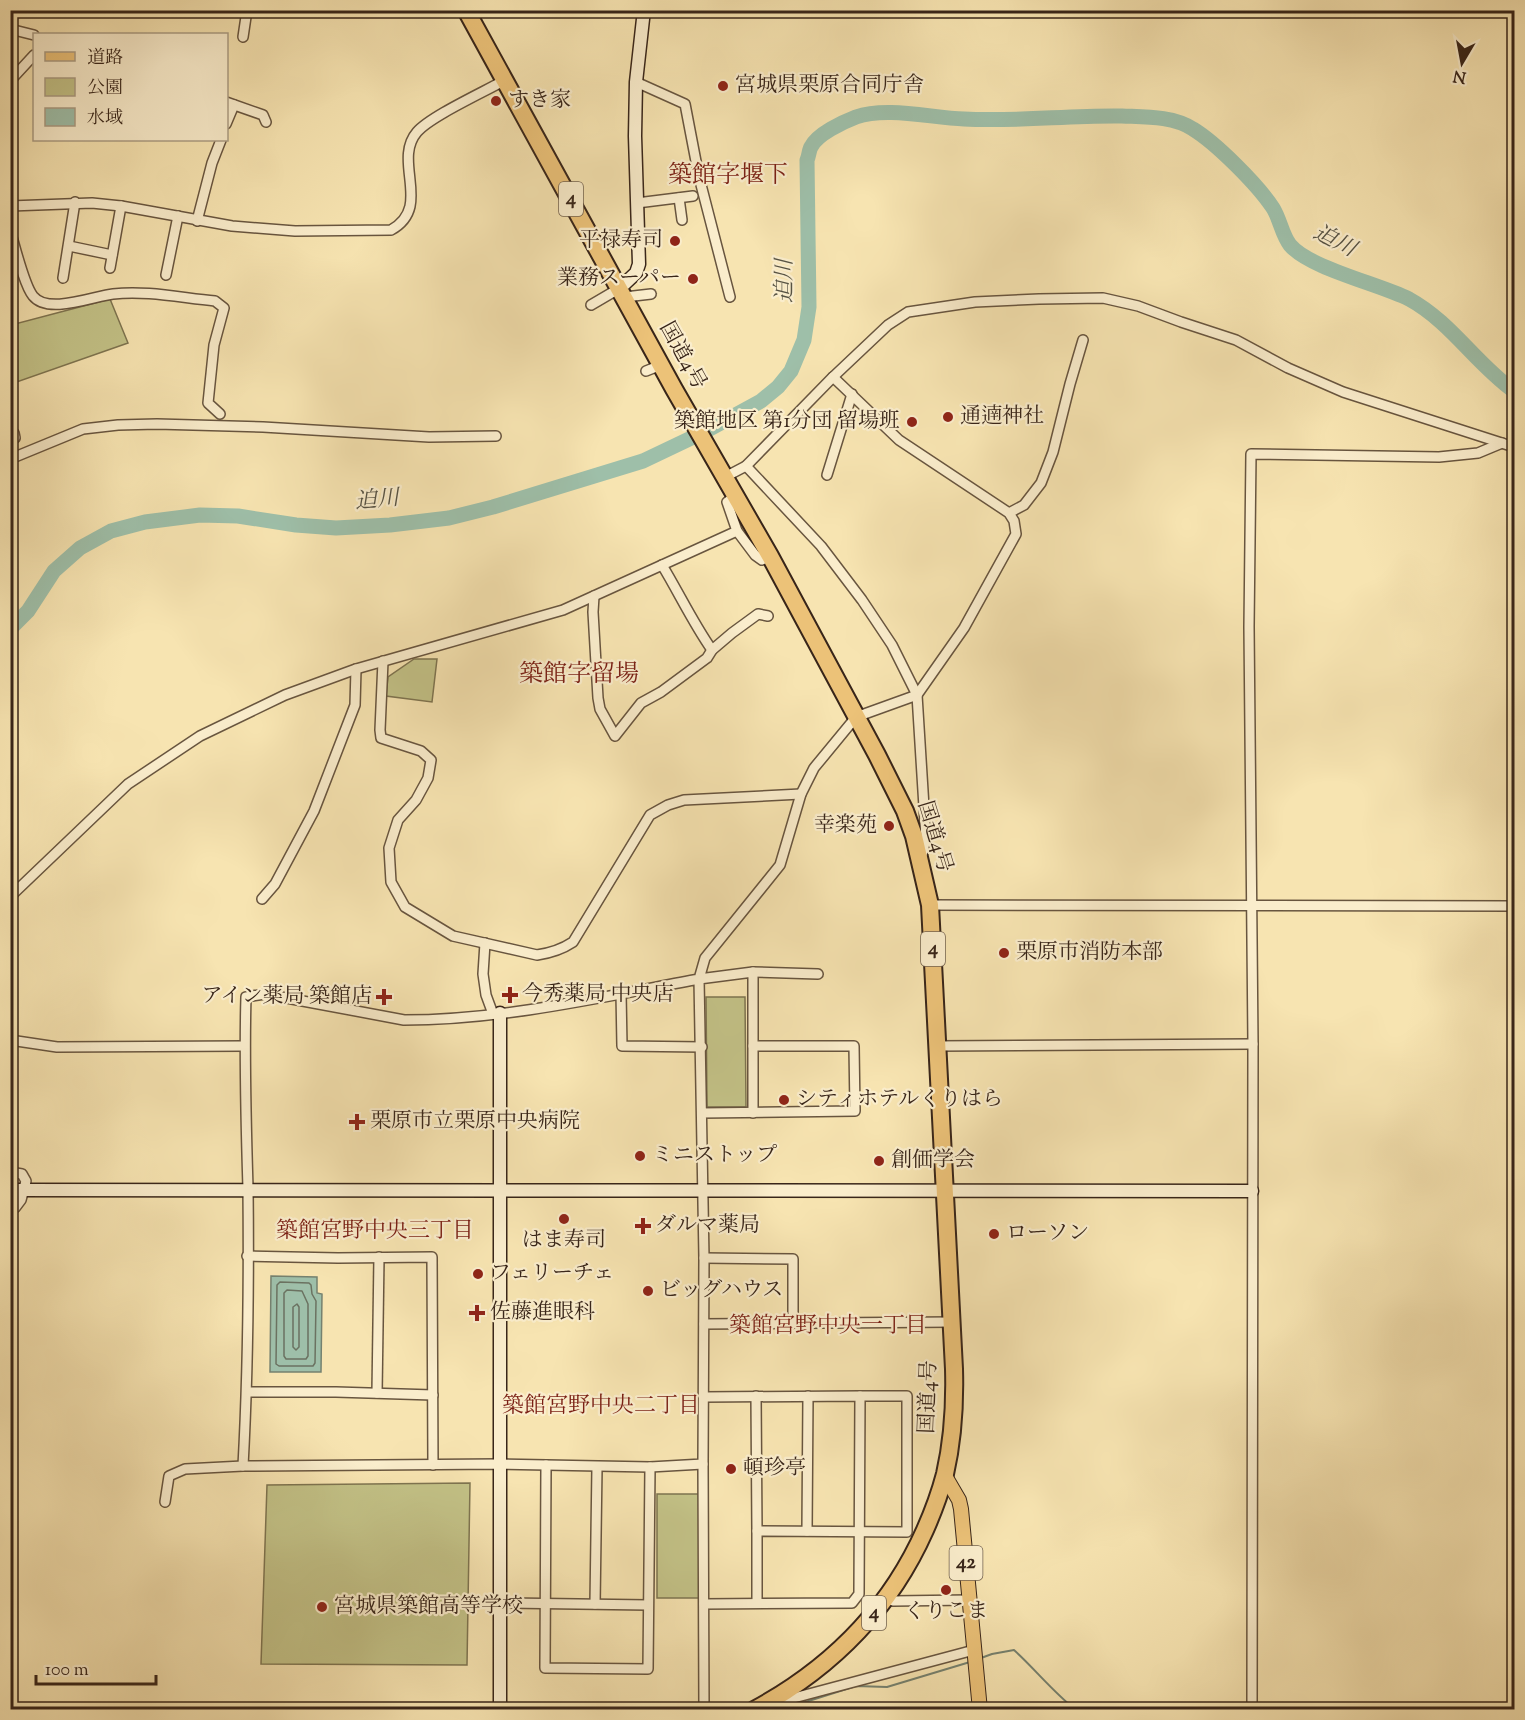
<svg xmlns="http://www.w3.org/2000/svg" width="1525" height="1720" font-family="'Sorts Mill Goudy','Noto Serif JP',serif">
	<rect width="100%" height="100%" fill="#f7e4b1"/>
	<filter id="stains"><feTurbulence type="fractalNoise" baseFrequency=".00333" numOctaves="4"/><feColorMatrix values="0 0 0 0 .2 0 0 0 0 .09 0 0 0 0 .02 0 0 0 .5 -.17"/></filter>
	<radialGradient id="worn" r=".72"><stop offset=".6" stop-color="#630" stop-opacity="0"/><stop offset="1" stop-color="#630" stop-opacity=".3"/></radialGradient>
	<g fill="#c3c287" stroke="#7e7450" stroke-width="1.5">
		<path d="M110,299l18,44 -117,41v-59z"/>
		<path d="M414,659h23l-5,43 -46,-6 2,-19z"/>
		<path d="M706,997h39l1,110h-39z"/>
		<path d="M470,1483l-3,182 -206,-1 6,-179z"/>
		<rect x="657" y="1494" width="42" height="104"/>
	</g>
	<path fill="#9ebfa9" stroke="#75816f" stroke-width="1.5" d="M271,1276l46,1v16l5,1 -1,78h-51z"/>
	<g fill="none" stroke-linecap="round" stroke-linejoin="round">
		<g stroke="#6b7261" stroke-width="1.5">
			<path d="M280,1282l29,1 2,2 1,9 4,7 -1,62 -2,3h-34l-3,-2 1,-79z"/>
			<path d="M287,1290l15,1 6,13v52l-2,3h-20l-2,-3v-63z"/>
			<path d="M297,1304l2,3v40l-3,3 -3,-3v-40z"/>
		</g>
		<g stroke="#75816f" stroke-width="2">
			<path d="M981,1658l11,-4 22,-4c21,19 39,42 62,60"/>
			<path d="M780,1710l76,-24 31,1 83,-25"/>
		</g>
		<path stroke="#9ebfa9" stroke-width="15" d="M10,629l18,-18 26,-40 26,-23 31,-17 34,-9 55,-7 38,1 58,9 40,3 54,-3 59,-7 44,-11 150,-46 63,-30 55,-30 17,-14 13,-16 13,-31 5,-33 -2,-147c2,-4 2,-10 4,-13 6,-13 32,-25 45,-30 31,-11 75,1 108,2 52,3 106,-4 158,-3 23,1 51,0 71,13 23,14 65,56 80,79 7,11 9,27 17,37 19,23 89,39 119,54 42,23 67,65 105,92"/>
		<defs>
			<g id="street">
				<path d="M802,10l11,2 2,-2"/>
				<path d="M10,29l24,6"/>
				<path d="M243,37l4,-27"/>
				<path d="M10,81l24,-26"/>
				<path d="M636,82l49,22 14,73 31,120"/>
				<path d="M226,102l37,13 3,7"/>
				<path d="M226,124l8,-19"/>
				<path d="M679,198l3,22"/>
				<path d="M637,203l56,-7"/>
				<path d="M10,206l82,-3 29,3 111,20 63,5 96,-1c42,-23 1,-69 26,-98 14,-16 67,-40 88,-52"/>
				<path d="M197,221l15,-58 9,-23"/>
				<path d="M10,230c5,16 14,55 23,66 15,19 61,0 80,-2 33,-4 69,4 102,7l9,7 -10,37 -6,58 12,11"/>
				<path d="M69,246l43,9"/>
				<path d="M110,268l11,-62"/>
				<path d="M166,275l12,-59"/>
				<path d="M63,278l12,-76"/>
				<path d="M625,297l26,-3"/>
				<path d="M591,305l29,-17"/>
				<path d="M646,371l15,-6"/>
				<path d="M10,431l4,2 1,5 -5,4"/>
				<path d="M10,459l73,-30 35,-4 39,-1 106,3 166,10 67,-1"/>
				<path d="M746,466l75,80 41,54 30,45 25,50 9,144 -4,16"/>
				<path d="M827,475l25,-81"/>
				<path d="M725,477l21,-11 87,-89 55,-52 20,-13 67,-10 64,-3 64,-1 35,8 43,16 55,18 52,28 55,24 171,55"/>
				<path d="M1009,513l15,-8 17,-22 12,-31 17,-68 13,-44"/>
				<path d="M737,531l18,24 7,5 8,-4"/>
				<path d="M662,565c17,28 31,58 50,85"/>
				<path d="M594,596l-1,16 5,86 2,11 15,27 26,-33 20,-11 46,-34 5,-8 20,-17 26,-19 10,2"/>
				<path d="M383,661l-3,69 1,8 40,13 10,9 -3,18 -12,22 -18,20 -9,28 2,34 14,25 48,29 84,19c14,-2 24,-5 36,-13l77,-127 18,-10 16,-5 117,-6"/>
				<path d="M10,899l4,-6 114,-109 72,-48 85,-41 71,-26 207,-59 174,-79 -10,-29 8,-6"/>
				<path d="M262,899l13,-15 39,-73 41,-106 1,-36"/>
				<path d="M930,905l584,1"/>
				<path d="M485,943l-2,31 3,21 7,19"/>
				<path d="M753,972l65,2"/>
				<path d="M621,993l1,53 80,1"/>
				<path d="M10,1040l47,7 187,-1"/>
				<path d="M753,1046v67"/>
				<path d="M938,1046l315,-2"/>
				<path d="M702,1113l153,-2 -1,-65h-101v-74l-54,7 5,279 -1,206 -53,3 -151,-3 -256,2c5,-92 6,-185 5,-278 -2,-64 -4,-127 -2,-191l19,-3 139,26c98,0 199,-23 295,-41l6,-21 75,-93 21,-71 13,-26 42,-51 61,-22 47,-67 52,-94 -2,-13 -5,-8 -110,-73 -66,-63"/>
				<path d="M10,1172l12,2 4,7 -5,19 -6,8h-5"/>
				<path d="M247,1256l91,2 94,-1 1,208"/>
				<path d="M704,1258l89,1v64"/>
				<path d="M704,1324l248,-2"/>
				<path d="M247,1392h89l97,3"/>
				<path d="M377,1393l2,-136"/>
				<path d="M756,1396l1,135"/>
				<path d="M704,1397l156,-1 -1,198 -7,9 -148,1"/>
				<path d="M703,1464l1,246"/>
				<path d="M546,1465l-1,203 103,1 2,-202"/>
				<path d="M165,1502l4,-26 16,-7 58,-3"/>
				<path d="M807,1531l1,-135"/>
				<path d="M886,1599l7,2 77,-1"/>
				<path d="M499,1603l149,2"/>
				<path d="M757,1603v-72l150,1v-136h-47"/>
				<path d="M595,1604l2,-137"/>
				<path d="M777,1697l13,2 184,-49"/>
				<path d="M1252,1710l1,-666 -4,-417 2,-173 188,3 39,-4 24,-10"/>
			</g>
			<g id="secondary">
				<path d="M620,288l16,-15 3,-9 -4,-128 1,-54 8,-72"/>
				<path d="M10,1190l1242,1"/>
				<path d="M500,1710v-697"/>
			</g>
			<path id="primary" d="M945,1476l14,24 2,9 19,201"/>
			<path id="highway" d="M466,10l208,379 96,167 107,199 28,56 9,25 16,69 24,464c1,35 -1,70 -9,105 -5,19 -12,38 -20,56 -35,79 -95,139 -171,180"/>
		</defs>
		<use href="#street" stroke="#68553f" stroke-width="12"/>
		<use href="#secondary" stroke="#382519" stroke-width="15"/>
		<use href="#primary" stroke="#382519" stroke-width="16"/>
		<use href="#highway" stroke="#382519" stroke-width="20"/>
		<use href="#street" stroke="#faedcc" stroke-width="9"/>
		<use href="#secondary" stroke="#faedcc" stroke-width="12"/>
		<use href="#primary" stroke="#ecc278" stroke-width="14"/>
		<use href="#highway" stroke="#ecc278" stroke-width="16"/>
	</g>
	<g fill="#8f2418" stroke="#faedcc" stroke-width="2">
		<circle cx="723" cy="86" r="6"/>
		<circle cx="496" cy="101" r="6"/>
		<circle cx="675" cy="241" r="6"/>
		<circle cx="693" cy="279" r="6"/>
		<circle cx="948" cy="417" r="6"/>
		<circle cx="912" cy="422" r="6"/>
		<circle cx="889" cy="826" r="6"/>
		<circle cx="1004" cy="953" r="6"/>
		<path d="M507 986h6v6h6v6h-6v6h-6v-6h-6v-6h6z"/>
		<path d="M381 988h6v6h6v6h-6v6h-6v-6h-6v-6h6z"/>
		<circle cx="784" cy="1100" r="6"/>
		<path d="M354 1113h6v6h6v6h-6v6h-6v-6h-6v-6h6z"/>
		<circle cx="640" cy="1156" r="6"/>
		<circle cx="879" cy="1161" r="6"/>
		<circle cx="564" cy="1219" r="6"/>
		<path d="M640 1217h6v6h6v6h-6v6h-6v-6h-6v-6h6z"/>
		<circle cx="994" cy="1234" r="6"/>
		<circle cx="478" cy="1274" r="6"/>
		<circle cx="648" cy="1291" r="6"/>
		<path d="M474 1304h6v6h6v6h-6v6h-6v-6h-6v-6h6z"/>
		<circle cx="731" cy="1469" r="6"/>
		<circle cx="946" cy="1590" r="6"/>
		<circle cx="322" cy="1607" r="6"/>
	</g>
	<g text-anchor="middle" dominant-baseline="central" stroke-width="4.5" stroke-linejoin="round" paint-order="stroke">
		<g fill="#faedcc" stroke="#72614f" stroke-width="1.5">
			<rect x="559" y="182" width="24" height="34" rx="4.5"/>
			<rect x="921" y="932" width="24" height="34" rx="4.5"/>
			<rect x="949.5" y="1546" width="33" height="34" rx="4.5"/>
			<rect x="862" y="1596" width="24" height="34" rx="4.5"/>
		</g>
		<g font-size="20" font-weight="bold" fill="#382519">
			<text x="571" y="199">4</text>
			<text x="933" y="949">4</text>
			<text x="966" y="1563">42</text>
			<text x="874" y="1613">4</text>
		</g>
		<g font-size="21" fill="#382519" stroke="#faedcc" text-anchor="start">
			<text x="735" y="86">宮城県栗原合同庁舎</text>
			<text x="508" y="101">すき家</text>
			<text x="663" y="241" text-anchor="end">平禄寿司</text>
			<text x="681" y="279" text-anchor="end">業務スーパー</text>
			<text x="960" y="417">通遖神社</text>
			<text x="900" y="422" text-anchor="end">築館地区 第1分団 留場班</text>
			<text x="877" y="826" text-anchor="end">幸楽苑</text>
			<text x="1016" y="953">栗原市消防本部</text>
			<text x="522" y="995">今秀薬局 中央店</text>
			<text x="372" y="997" text-anchor="end">アイン薬局 築館店</text>
			<text x="796" y="1100">シティホテルくりはら</text>
			<text x="370" y="1122">栗原市立栗原中央病院</text>
			<text x="652" y="1156">ミニストップ</text>
			<text x="891" y="1161">創価学会</text>
			<text x="655" y="1226">ダルマ薬局</text>
			<text x="1006" y="1234">ローソン</text>
			<text x="564" y="1241" text-anchor="middle">はま寿司</text>
			<text x="490" y="1274">フェリーチェ</text>
			<text x="660" y="1291">ビッグハウス</text>
			<text x="490" y="1313">佐藤進眼科</text>
			<text x="743" y="1469">頓珍亭</text>
			<text x="334" y="1607">宮城県築館高等学校</text>
			<text x="946" y="1612" text-anchor="middle">くりこま</text>
		</g>
		<g font-size="21" fill="#382519" stroke="#faedcc">
			<text transform="translate(682 356) rotate(61)">国道4号</text>
			<text transform="translate(934 837) rotate(73)">国道4号</text>
			<text transform="translate(929 1397) rotate(-88)">国道4号</text>
		</g>
		<g font-size="22" font-style="italic" fill="#575344" stroke="#faedcc">
			<text transform="translate(1334 242) rotate(27)">迫川</text>
			<text transform="translate(786 281) rotate(-90)">迫川</text>
			<text transform="translate(377 501) rotate(-5)">迫川</text>
		</g>
		<g font-size="22" fill="#7a1f14" stroke="#faedcc">
			<text x="375" y="1232">築館宮野中央三丁目</text>
			<text x="828" y="1327">築館宮野中央一丁目</text>
			<text x="601" y="1407">築館宮野中央二丁目</text>
		</g>
		<g font-size="24" fill="#7a1f14" stroke="#faedcc">
			<text x="728" y="176">築館字堰下</text>
			<text x="579" y="675">築館字留場</text>
		</g>
	</g>
	<rect width="1525" height="1720" fill="none" stroke="#f7e4b1" stroke-width="36"/>
	<rect x="12" y="12" width="1501" height="1696" fill="none" stroke="#382519" stroke-width="3"/>
	<rect x="18" y="18" width="1489" height="1684" fill="none" stroke="#382519" stroke-width="1.5"/>
	<rect x="33" y="33" width="195" height="108" fill="#faedcc" stroke="#ac9d84" stroke-width="1.5"/>
	<rect x="45" y="52" width="30" height="9" fill="#ecc278" stroke="#ac9d84" stroke-width="1.5"/>
	<text x="87" y="63" font-size="18" fill="#382519">道路</text>
	<rect x="45" y="78" width="30" height="18" fill="#c3c287" stroke="#ac9d84" stroke-width="1.5"/>
	<text x="87" y="93" font-size="18" fill="#382519">公園</text>
	<rect x="45" y="108" width="30" height="18" fill="#9ebfa9" stroke="#ac9d84" stroke-width="1.5"/>
	<text x="87" y="123" font-size="18" fill="#382519">水域</text>
	<g transform="translate(1462 63) rotate(190)" stroke="#faedcc" stroke-width="4.5" paint-order="stroke">
	<path d="M0-4.5L10 22L0 15L-10 22Z" fill="#382519"/>
	<text y="-9" font-size="16" font-weight="bold" text-anchor="middle" fill="#382519">N</text>
	</g>
	<path d="M36 1675v9h120v-9" fill="none" stroke="#382519" stroke-width="3"/>
	<text x="45" y="1675" font-size="18" fill="#382519" stroke="#faedcc" stroke-width="4.5" paint-order="stroke">100 m</text>
	<rect width="100%" height="100%" filter="url(#stains)"/>
	<rect width="100%" height="100%" fill="url(#worn)"/>
</svg>
